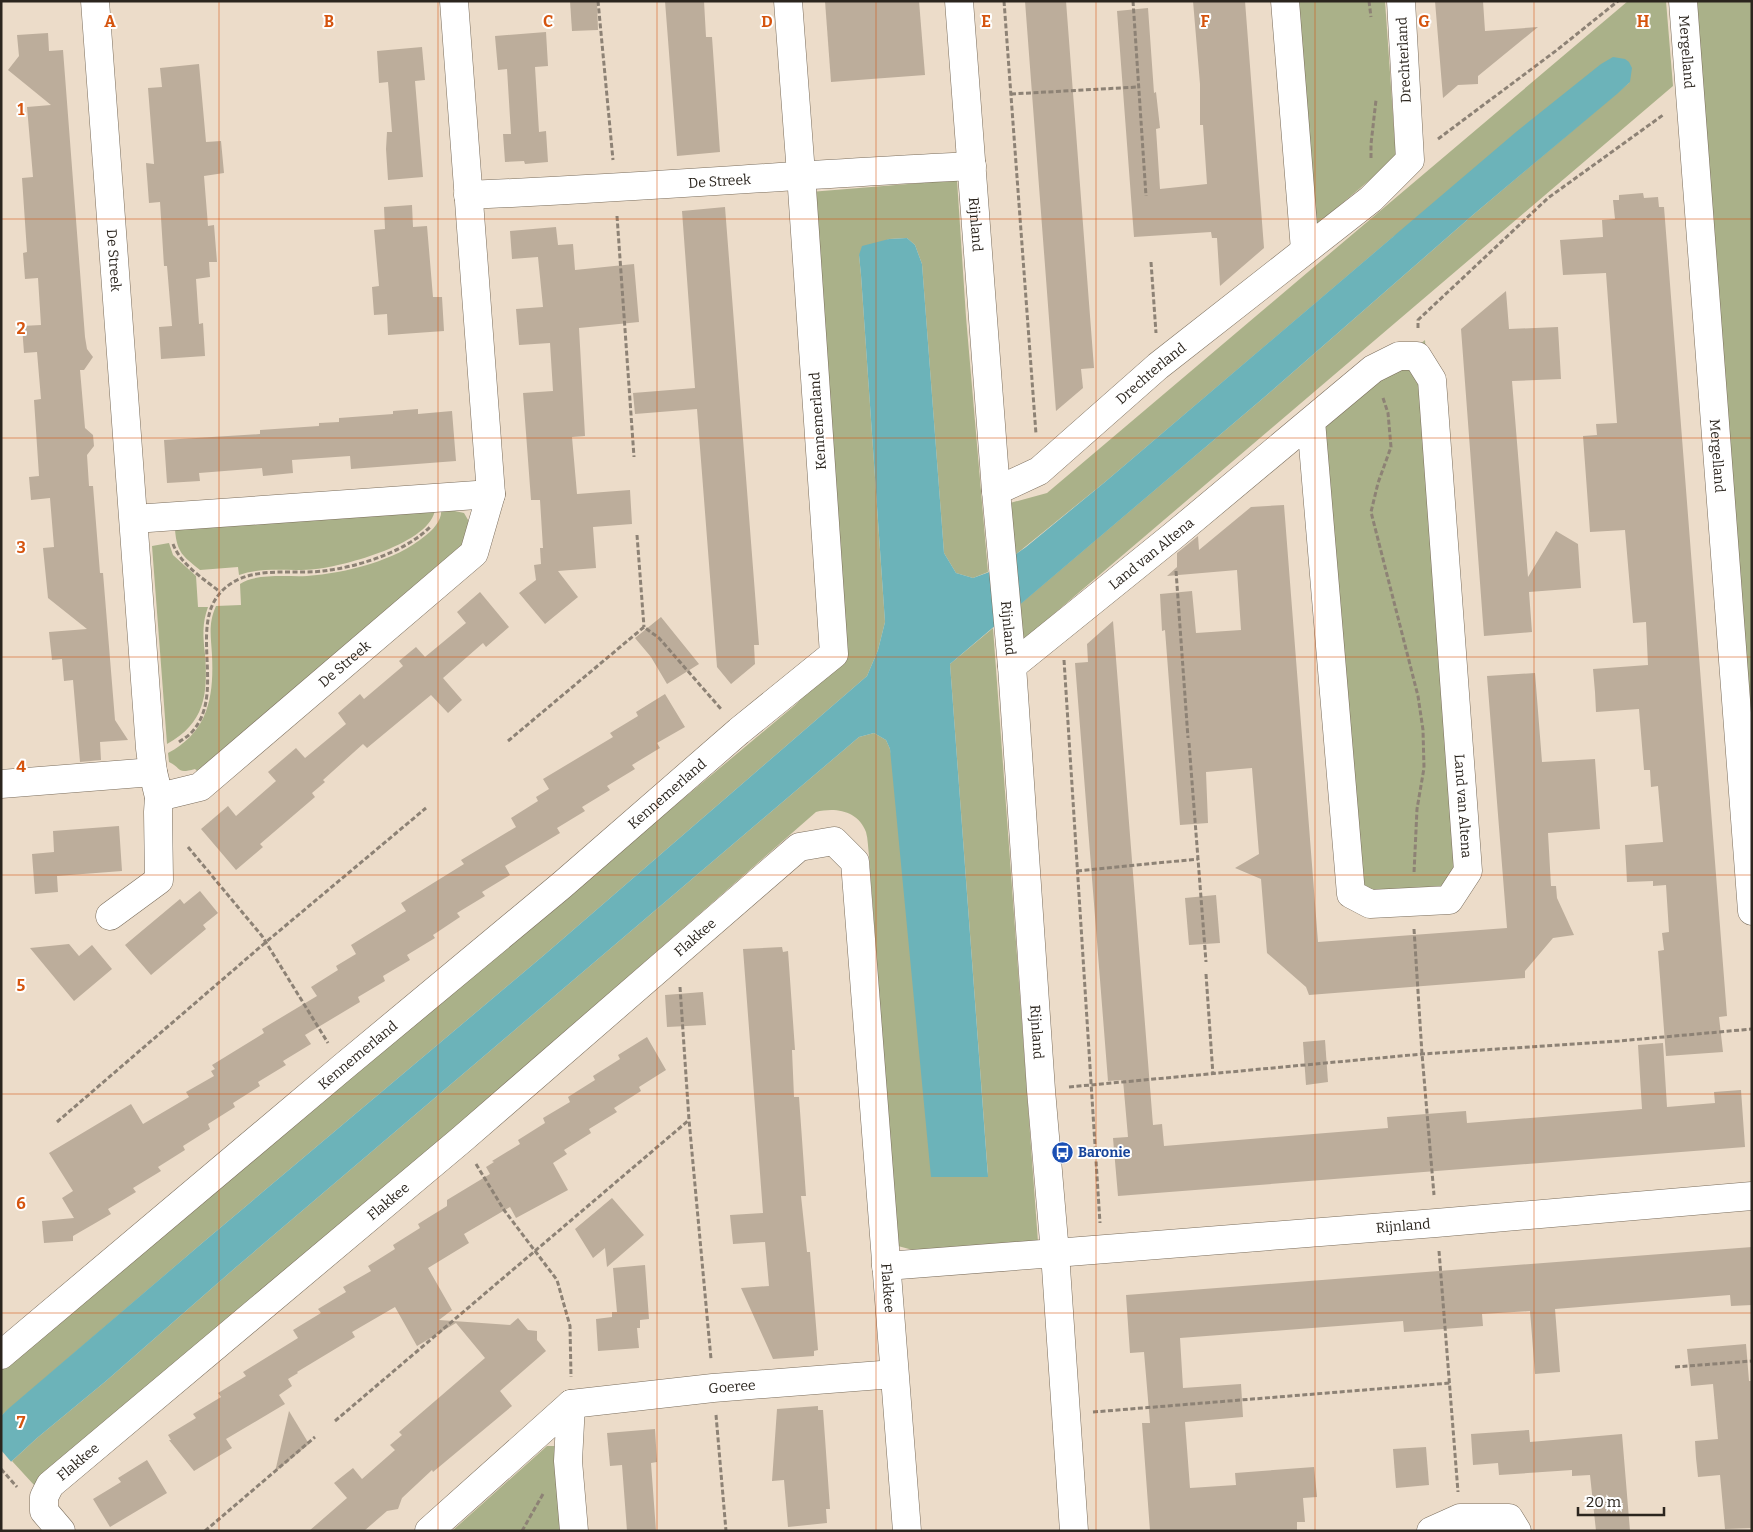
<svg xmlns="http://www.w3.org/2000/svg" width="1753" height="1532" font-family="Bitter,serif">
	<rect width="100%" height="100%" fill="#ecdcc9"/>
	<g fill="#aab189">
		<path d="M1292,1h93l11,157 -88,74z"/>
		<path d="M1628,1h38l7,85 -651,555 -3,-36 242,-205 213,-186 156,-132 -237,155 -288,245 -90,73 -5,-52 37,-10z"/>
		<path d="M1692,1h60v750z"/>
		<path d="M957,180l9,137 22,255 -15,6 -17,-5 -12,-20 -22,-289 -7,-19 -8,-7 -18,1 -30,16 2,20 24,347 -7,28 -11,26 -324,280 -342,288 -200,172v-47l793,-663 28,-27 -12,-487z"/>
		<path d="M1425,340l16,265 23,279 -97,8 -9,-7 -35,-457z"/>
		<path d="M441,508l23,5 7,12 -4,16 -161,141 -109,89 -2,-2c-19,5 -12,0 -26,-7l-1,-9c40,-21 46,-56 44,-98 -1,-19 -4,-31 4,-49l25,-1 -1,-21c16,-11 48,-7 67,-8 39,-3 88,-15 118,-40 8,-6 18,-16 16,-28z"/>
		<path d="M435,509c-3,34 -91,57 -119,60 -25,3 -53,-3 -77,6l-1,-8 -38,3c-17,-14 -23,-17 -25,-40z"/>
		<path d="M169,543l4,12 23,21 2,31h10c-6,16 -5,30 -3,47 3,41 0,69 -38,90l-15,-198z"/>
		<path d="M993,628l45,614 -114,11 -26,-7 -29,-390c-1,-8 -1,-17 -3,-24 -8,-21 -30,-25 -50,-20l-416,364 -366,309 -22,-24 25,-23 69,-57 129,-113 624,-531 15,-4 12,7 4,9 98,427 -38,-512z"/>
		<path d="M547,1446h10l7,85h-112z"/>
	</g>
	<path fill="#6cb3b9" d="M1613,57l12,2 4,3 3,6 -2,14 -13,12 -143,120 -213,186 -311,264 38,513h-57l-41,-428 -4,-9 -12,-7 -15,4 -624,531 -129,113 -69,57 -36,33v-55l7,-7 193,-165 342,-288 324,-280 11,-26 7,-28 -24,-347 -2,-20 3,-9 27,-7 18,-1 8,7 7,19 22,289 12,20 17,5 19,-7 34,-24 79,-65 411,-350 85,-68z"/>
	<path fill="#ecdcc9" d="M1,1450l12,14 -12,10z"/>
	<g fill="#bcad9b">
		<path d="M570,1h27l1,29 -26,1z"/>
		<path d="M665,1h39l2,36h6l8,115 -43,4z"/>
		<path d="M825,1h94l6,74 -94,7z"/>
		<path d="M1025,1h41l23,302 5,65 -13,1 2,19 -27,23z"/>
		<path d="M1193,1h52l19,247 -44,38 -3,-48h-5l-1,-6 -77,5 -17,-226 31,-3 6,85 2,-1 4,36 -4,1 4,60 47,-5 -4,-59h-3v-41z"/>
		<path d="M1435,1h48l2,30 53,-4 -60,49v8l-20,1 -15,13z"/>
		<path d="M546,32l2,34 -13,1 4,65 7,-1 2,31 -23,2 -1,-3 -19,1 -2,-28h8l-4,-65 -9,1 -3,-34z"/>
		<path d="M48,33l1,18 14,-1 22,287 2,12 6,8 -9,13h-4l5,58 8,7 1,11 -7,9 2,31h4l7,87h3l12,147 13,20 -28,2 1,18 -21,2 -7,-82 -9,1 -2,-22 -10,1 -3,-28 38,-3 -39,-31 -5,-50 11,-1 -4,-49 -19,2 -2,-23 10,-1 -5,-76 7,-1 -4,-47 -13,1 -2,-27 19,-1 -3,-47 -13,1 -2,-26 4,-1 -5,-74 11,-1 -6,-70 24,-2 -43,-35 11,-14 -2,-21z"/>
		<path d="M422,47l3,33 -10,1 8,96 -35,3 -2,-31 1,-17h5l-4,-50 -9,1 -2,-32z"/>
		<path d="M199,64l7,78 15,-1 3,32 -20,3 4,50 6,-1 3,37h-8l1,15 -14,2 3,45 4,-1 2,33 -44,3 -2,-32 13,-1 -5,-60h-3l-4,-64 -11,1 -3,-40 8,1 -6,-76 14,-1 -2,-19z"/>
		<path d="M1643,193l1,5 14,-1 1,10h5l63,809 -8,1 4,35 -57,4 -8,-105 6,-1 -2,-17 7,-1 -3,-47 -13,1v-5l-26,1 -2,-37 38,-3 -5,-56 -7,1 -1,-17h-6l-5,-61 -43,3 -1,-20 -2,-23 55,-4 -2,-43 -13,1 -8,-93 -35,2 -7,-96 14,-1 -1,-11 21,-1 -11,-150 -43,2 -3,-35 43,-3 -1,-17 13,-1 -2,-19h6v-5z"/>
		<path d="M412,205l1,22 14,-1 6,71h9l2,34 -56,4 -1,-21 -13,1 -2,-28 7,-1 -5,-56 11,-1 -1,-22z"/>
		<path d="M725,207l34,438h-5l1,19 -24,20 -14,-17 -20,-258 -62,5 -2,-21 62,-5 -13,-177z"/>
		<path d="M556,227l2,18 15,-1 2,26 59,-6 5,58 -60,6 6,108 -13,1 5,57 53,-4 2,34 -39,3 3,41 -38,3 20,26 -33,27 -26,-31 17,-13 -2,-15 7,-1 -1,-16h3l-3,-48h-9l-8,-107 30,-2 -3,-48 -31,2 -3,-36 27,-2 -5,-50 -26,2 -2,-28z"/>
		<path d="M1506,291l3,38 49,-2 3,52 -49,2 16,196 28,-46 22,13 3,44 -52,4 3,40 -48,4 -23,-307z"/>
		<path d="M418,409v5l34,-3 4,50 -105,8 -1,-13 -58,4 1,13 -30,3 -1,-8 -63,5 1,8 -33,2 -3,-43 96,-6v-4l59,-4v-3l20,-1v-4l54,-4v-3z"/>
		<path d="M1284,505l34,437 189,-14 -20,-252 48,-3 7,89 53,-3 5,70 -52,4 3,53h5l1,12 17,37 -21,3 -28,33v7l-216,17 -3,-8 -39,-34 -6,-74 -26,-11 24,-14 -7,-86 -46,4 2,51 -28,2 -15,-195 -3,1 -2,-37 32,-3 4,42 45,-3 -4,-60 -70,6 10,-9v-14l21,-17 1,14 52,-43z"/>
		<path d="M480,592l29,35 -23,20 -3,-4 -40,35 19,22 -14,13 -17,-18 -64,53 -4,-4 -40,36 2,2 -13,11 3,4 -55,47 3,3 -27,23 -35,-41 27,-23 8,10 40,-35 -8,-9 28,-24 9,10 41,-34 -8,-11 22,-19 4,5 39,-33 -4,-5 17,-14 9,10 41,-34 -9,-11z"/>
		<path d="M661,617l38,47 -32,20 -16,-27 -16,-19z"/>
		<path d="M1113,621l40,504 9,-1 2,22 224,-18 -1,-11 79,-6 1,12 175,-14 -4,-64 25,-2 4,64 48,-4 -1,-11 27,-2 4,57 -627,49 -5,-58 15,-1 -5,-57 -15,1 -33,-418 13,-1 -1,-18z"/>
		<path d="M665,694l20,33 -28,16 3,5 -28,17 3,4 -28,17 3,4 -28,17 3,4 -28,17 3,5 -55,33 5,9 -28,17 3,4 -28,17 3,4 -27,18 2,3 -28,17 3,5 -27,16 2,5 -27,16 2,5 -55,33 6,9 -28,17 3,4 -28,17 2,4 -27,17 2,4 -27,17 2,5 -27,17 2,4 -27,17 3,4 -28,17 3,4 -28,17 3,5 -38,22v5l-29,2 -2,-22 32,-3 -12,-20 11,-7 -24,-38 82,-49 12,20 46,-27 -3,-5 28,-16 -3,-5 4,-2 -3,-4 52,-32 -2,-4 55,-33 -6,-9 27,-17 -2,-4 20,-12 -5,-9 55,-34 -5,-8 63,-39 -3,-4 55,-33 -5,-9 27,-17 -2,-4 13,-8 -6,-10 70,-42 -3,-4 28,-17 -2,-4z"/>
		<path d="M119,826l3,45 -65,5 1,16 -23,2 -3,-40 22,-2 -1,-21z"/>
		<path d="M200,891l18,22 -15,12 3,4 -55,46 -26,-30 55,-46 4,5z"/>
		<path d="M1216,895l4,48 -31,2 -4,-47z"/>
		<path d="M69,944l10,12 13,-11 20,24 -38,32 -44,-53z"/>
		<path d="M782,947l1,5 5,-1 7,99h-3l2,47h5l7,99h-5l6,56h3l8,98 -4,1v5l-41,3 -32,-71 28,-2 -4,-44 -32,2 -3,-29 33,-2 -20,-264z"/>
		<path d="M703,992l3,33 -39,2 -2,-32z"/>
		<path d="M647,1037l19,33 -27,17 2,4 -27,17 3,4 -28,17 2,4 -27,17 3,4 -14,9 15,27 -52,28 -6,-11 -46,27 5,9 -41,25 24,42 -13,10 71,5 8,-7 10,12 9,1v9l9,11 -46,40 12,15 -79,66 -1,-2 -30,28 -4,11 -11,2 -23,20h-55l38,-33 -13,-15 19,-15 9,11 33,-29 -5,-5 12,-10 -3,-3 86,-74 -29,-35 -39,23 -22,-39 -43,25 3,5 -58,35 1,1 -10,6 4,7 -13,9 6,9 -59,35 6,9 -38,23 -25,-31h2l-3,-5 28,-17 -3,-4 28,-17 -3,-4 28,-17 -3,-4 55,-34 -5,-8 28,-17 -3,-4 28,-17 -3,-5 28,-16 -3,-5 27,-17 -2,-4 27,-17 -2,-4 29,-18v-6l43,-26 -4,-7 8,-5 -2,-1 28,-17 -2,-4 27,-17 -2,-5 27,-16 -2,-5 27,-17 -2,-4 27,-17 -2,-4z"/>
		<path d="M1325,1040l3,42 -22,3 -3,-43z"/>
		<path d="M612,1198l32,37 -37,32 -2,-19 -12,10 -18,-29z"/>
		<path d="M1752,1247v58l-21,1 -1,-11 -175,14 5,63 -25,2 -5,-63 -48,3 1,12 -79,6 -1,-11 -223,17 3,50 58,-4 2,33 -58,5 5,66 46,-3 -1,-12 79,-6 3,30 -14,1 2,24h-8v9h-147l-8,-108h8l-6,-71 -14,1 -4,-58z"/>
		<path d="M645,1265l4,54 -9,1v8h-3l2,20 -41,3 -2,-32 16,-2v-5h5l-4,-44z"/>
		<path d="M1746,1344l3,37h3v147l-27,1 -5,-54 -22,2 -2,-19 -1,-17 23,-2 -5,-55 -22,2 -4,-37z"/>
		<path d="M818,1406v4h5l2,28 5,71h-4l1,14 -39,4 -4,-47 -12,1 5,-72z"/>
		<path d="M289,1411l20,33 -34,28z"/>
		<path d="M655,1429l2,33 -6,1 5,68h-29l-5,-66 -12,1 -3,-33z"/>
		<path d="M1529,1430l1,12 92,-8 8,97h-34l-6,-56 -18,1v-6l-73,5 -1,-12 -25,2 -2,-31z"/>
		<path d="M1426,1447l3,38 -33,3 -3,-39z"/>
		<path d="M147,1460l20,33 -57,34 -17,-28 28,-17 -3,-4z"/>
	</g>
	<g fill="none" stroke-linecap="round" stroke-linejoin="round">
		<defs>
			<g id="minor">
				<path id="s1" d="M95,1l55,747 3,24 6,25 41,-10 274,-234 17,-59 -37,-493"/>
				<path d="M1285,1l20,249"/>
				<path id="s2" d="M1683,1l69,910"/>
				<path id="s3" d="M468,195c168,-7 336,-21 504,-29"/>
				<path id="s4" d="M996,491l43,-20 119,-105 213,-167 39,-39 -9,-159"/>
				<path d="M134,519l357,-25"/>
				<path id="s5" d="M1012,666l161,-130 200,-167 26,-13h18l15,24 36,491 -19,29 -79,4 -19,-10 -40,-473"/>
				<path d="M1,784l152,-12"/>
				<path d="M110,916l49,-36 -1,-68 1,-15"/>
				<path d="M886,1266l169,-13 19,278"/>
				<path id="s6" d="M1,1355l342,-288 219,-182 177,-154 95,-77 -33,-480 -13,-173"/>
				<path id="s7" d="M571,1404l142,-16 181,-14"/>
				<path id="s8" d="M61,1531l-17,-20v-14l6,-12 411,-345 338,-293 35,-6 21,21 52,669"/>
				<path d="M429,1531l142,-127 -3,57 6,70"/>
				<path d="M1431,1531l29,-13h49l8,13"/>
			</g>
			<g id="tertiary">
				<path id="s9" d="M959,1l37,490 16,175 29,424 14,163 381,-30 316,-27"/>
			</g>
		</defs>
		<use href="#minor" stroke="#7a6d5c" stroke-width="29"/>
		<use href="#tertiary" stroke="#7a6d5c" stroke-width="29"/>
		<g stroke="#8d8275" stroke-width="3" stroke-dasharray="5 2.5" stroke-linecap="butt">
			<path d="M598,1l15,159"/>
			<path d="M1004,1l32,433"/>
			<path d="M1133,1l13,195"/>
			<path d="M1369,1l2,16"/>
			<path d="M1011,94l127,-7"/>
			<path d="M1438,139l119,-89 61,-49"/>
			<path d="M1371,158v-14l5,-44"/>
			<path d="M617,216l17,241"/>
			<path d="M1151,262l5,71"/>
			<path d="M1418,328v-8l130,-122 115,-83"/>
			<path d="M1383,398l5,15 3,34 -13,36 -7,29 47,184 5,34 1,38 -7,41 -3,64"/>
			<path d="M637,535l7,92"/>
			<path d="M173,544c8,21 31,35 47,48"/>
			<path d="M1176,571l12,167"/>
			<path d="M1064,660l36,563"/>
			<path d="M508,741l136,-114 15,11 62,71"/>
			<path d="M179,742c4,-3 8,-5 12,-9 36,-38 -3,-106 30,-141 26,-28 68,-17 102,-21 35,-4 82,-19 107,-44"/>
			<path d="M1189,743l17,219"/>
			<path d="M188,847l74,89 66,107"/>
			<path d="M1077,871l121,-12"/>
			<path d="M1414,929l8,125 12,141"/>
			<path d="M1206,974l7,101"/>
			<path d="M680,987l9,133 22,239"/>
			<path d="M1069,1087l353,-33 197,-13 133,-12"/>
			<path d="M57,1122l209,-180 160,-134"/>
			<path d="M476,1164l28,46 53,70 13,46 1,51"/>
			<path d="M1439,1251l19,241"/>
			<path d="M1675,1367l77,-6"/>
			<path d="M1093,1412l357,-29"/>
			<path d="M716,1415l10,116"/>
			<path d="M335,1421l354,-301"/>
			<path d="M1,1469l16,18"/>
			<path d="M205,1531l110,-94"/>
			<path d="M522,1531l21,-37"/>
		</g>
		<use href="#minor" stroke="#fff" stroke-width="28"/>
		<use href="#tertiary" stroke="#fff" stroke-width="28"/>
	</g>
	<path fill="none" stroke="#d5540e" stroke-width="1" stroke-opacity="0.55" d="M219,1v1530M438,1v1530M657,1v1530M876,1v1530M1096,1v1530M1315,1v1530M1534,1v1530M1,219h1751M1,438h1751M1,657h1751M1,875h1751M1,1094h1751M1,1313h1751"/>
	<defs>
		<symbol id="bus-disc" viewBox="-11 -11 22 22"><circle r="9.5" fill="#1a4fb4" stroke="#fff"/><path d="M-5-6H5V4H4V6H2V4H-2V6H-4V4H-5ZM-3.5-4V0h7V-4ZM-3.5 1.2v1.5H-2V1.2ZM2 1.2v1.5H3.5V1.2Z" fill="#fff"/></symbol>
	</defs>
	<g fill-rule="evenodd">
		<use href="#bus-disc" x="1050" y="1140" width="25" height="25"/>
	</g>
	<g text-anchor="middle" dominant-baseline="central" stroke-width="4" stroke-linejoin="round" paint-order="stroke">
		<g font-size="14" fill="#2b251e" stroke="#fff">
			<text stroke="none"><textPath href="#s2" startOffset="51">Mergelland</textPath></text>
			<text transform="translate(1404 60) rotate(-93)">Drechterland</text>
			<text stroke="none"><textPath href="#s3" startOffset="252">De Streek</textPath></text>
			<text stroke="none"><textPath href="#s9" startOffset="224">Rijnland</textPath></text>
			<text stroke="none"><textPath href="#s1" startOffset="260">De Streek</textPath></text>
			<text stroke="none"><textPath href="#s4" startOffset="196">Drechterland</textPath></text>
			<text transform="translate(818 421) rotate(-94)">Kennemerland</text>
			<text stroke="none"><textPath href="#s2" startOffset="456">Mergelland</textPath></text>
			<text stroke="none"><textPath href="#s5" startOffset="179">Land van Altena</textPath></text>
			<text stroke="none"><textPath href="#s9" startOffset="629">Rijnland</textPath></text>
			<text stroke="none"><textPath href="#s1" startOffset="1031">De Streek</textPath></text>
			<text stroke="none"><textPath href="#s6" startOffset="871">Kennemerland</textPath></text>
			<text stroke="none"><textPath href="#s5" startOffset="970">Land van Altena</textPath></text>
			<text stroke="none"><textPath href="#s8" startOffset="900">Flakkee</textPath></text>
			<text stroke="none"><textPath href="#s9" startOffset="1034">Rijnland</textPath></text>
			<text stroke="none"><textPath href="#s6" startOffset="466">Kennemerland</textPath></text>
			<text stroke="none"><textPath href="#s8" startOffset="495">Flakkee</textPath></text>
			<text stroke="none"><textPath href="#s9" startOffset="1605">Rijnland</textPath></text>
			<text stroke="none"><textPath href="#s8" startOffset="1530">Flakkee</textPath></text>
			<text stroke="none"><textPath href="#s7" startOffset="162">Goeree</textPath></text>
			<text stroke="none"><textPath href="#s8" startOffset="90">Flakkee</textPath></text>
		</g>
		<g font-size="14" font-weight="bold" fill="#164399" stroke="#fff" text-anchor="start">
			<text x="1078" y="1152">Baronie</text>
		</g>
	</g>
	<g font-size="16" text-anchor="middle" font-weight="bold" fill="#d5540e" stroke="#fff" stroke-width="4" stroke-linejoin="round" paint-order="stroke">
		<text x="110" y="27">A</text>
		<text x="329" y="27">B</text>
		<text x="548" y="27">C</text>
		<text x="767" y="27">D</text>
		<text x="986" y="27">E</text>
		<text x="1205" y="27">F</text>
		<text x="1424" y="27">G</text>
		<text x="1643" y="27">H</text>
		<text x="21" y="115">1</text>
		<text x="21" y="334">2</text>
		<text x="21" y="553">3</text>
		<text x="21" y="772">4</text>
		<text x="21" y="991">5</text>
		<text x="21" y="1209">6</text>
		<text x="21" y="1428">7</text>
	</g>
	<rect width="1753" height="1532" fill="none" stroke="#2b251e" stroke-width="5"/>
	<path d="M1578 1507v8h86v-8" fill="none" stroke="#2b251e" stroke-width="2.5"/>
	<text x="1586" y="1507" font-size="15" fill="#2b251e" stroke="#ffffff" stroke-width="4" paint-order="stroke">20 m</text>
</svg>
